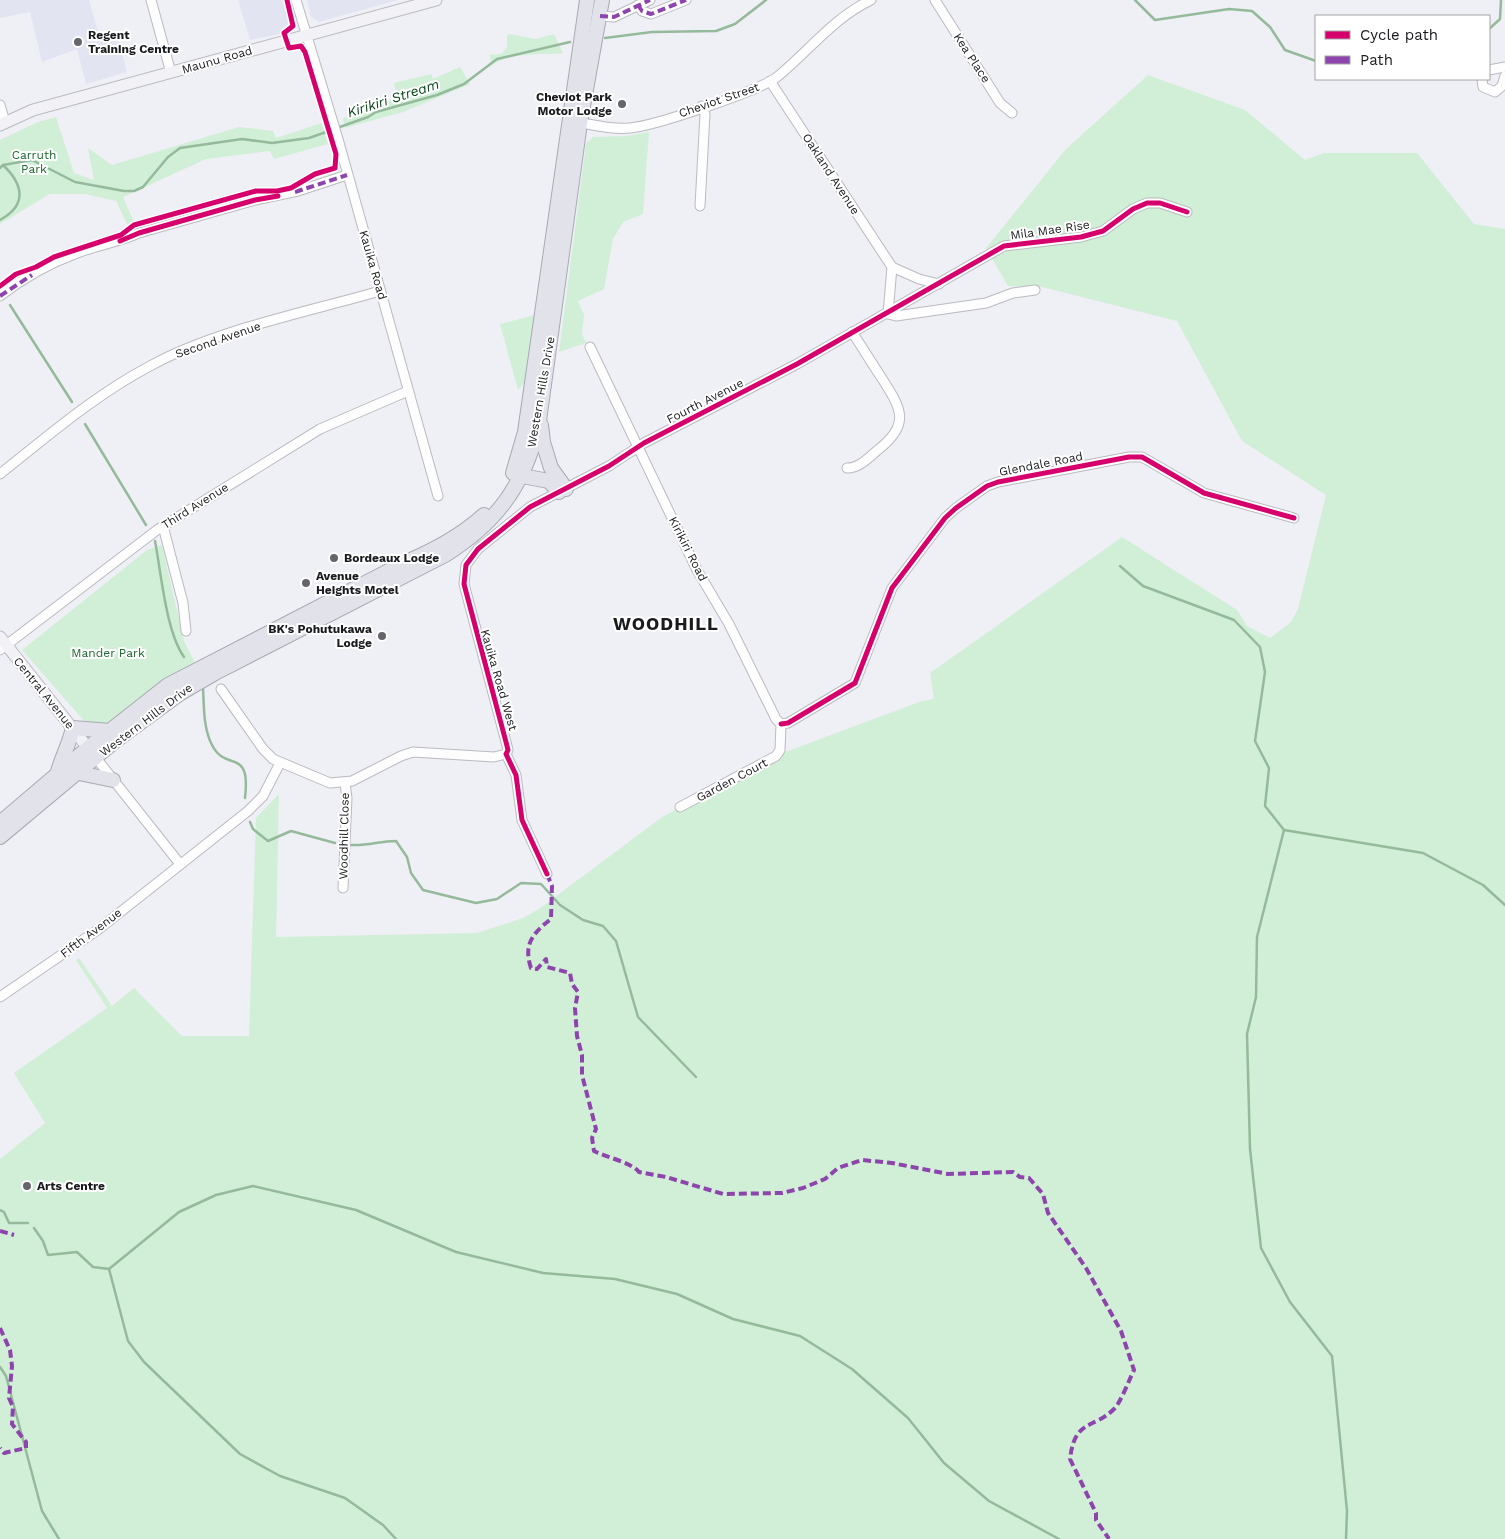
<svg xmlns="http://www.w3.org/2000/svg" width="1505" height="1539" font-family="'Work Sans',sans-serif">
	<rect width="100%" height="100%" fill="#efeff6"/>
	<g fill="#e3e4f2">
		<path d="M0,0h89l10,35 16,-4 12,41 -41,12 -9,-35 -35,13 -12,-50 -30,6z"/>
		<path d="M238,0h46l6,23 -5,10 -35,7z"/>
		<path d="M307,0h91l-79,22 -8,-5z"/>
	</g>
	<g fill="#d1efd7">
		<path d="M511,34l24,5 19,-5 9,19c-21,2 -55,-1 -72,13l-1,-11 12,-1 5,-7v-12z"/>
		<path d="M460,67l10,17 -67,28 -58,16 -2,-10 42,-14 12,-8 -3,-13 37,-9 2,5z"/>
		<path d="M1148,75l97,35 60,50 19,-7h93l57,71 31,5v1310h-1505v-380l45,-36 -31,-50 93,-65 -31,-48 3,-2 33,48 22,-18 48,48h67l7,-218 23,-24 -3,143 201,-4 46,-15 16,-9 123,-92 118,-63 142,-53 12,-2 -4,-26 192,-136 115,73 10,16 23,12 21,-16 7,-13 28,-114 -84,-54 -65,-120 -135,-34 -34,-1 -22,-38 80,-99z"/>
		<path d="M56,117l18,56 20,7 -6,-32 24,17 127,-38 34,4 3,7 46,-15 6,21 -54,15 -4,-8 -64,8 -83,38 11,25 -7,2 -11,-23 -31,-7h-35l-50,30v-84l38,-18z"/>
		<path d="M649,132l-6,82 -20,8 -10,17 -9,50 -26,12 6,14 -2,19 4,9 -27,9 27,-208 7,-7 34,-1z"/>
		<path d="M535,315l-9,66 -8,9 -18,-66z"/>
		<path d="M162,545l22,96 11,22 -83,59 -7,3 -20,-3 -63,-72 125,-100z"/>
	</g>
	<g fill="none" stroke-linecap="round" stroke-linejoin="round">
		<g stroke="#95ba9b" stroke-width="2.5">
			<path d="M1135,0l20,20 74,-11 23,2 18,16 15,23 31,11"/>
			<path d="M1489,29l11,-10 1,-19"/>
			<path d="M605,38l47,-6 64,-1 19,-7 31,-24"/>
			<path d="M337,128l31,-11 8,-5 61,-17 27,-11 33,-25 73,-17"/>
			<path d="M0,168l3,-3 29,-5 43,22 49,9h10l9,-4 25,-30 12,-9 62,-9 30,4 37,-5 23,-8"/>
			<path d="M0,220c28,-15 23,-36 3,-55"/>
			<path d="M10,305l62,97"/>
			<path d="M85,424l61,101"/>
			<path d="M155,541c6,31 11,91 29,116"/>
			<path d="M1120,566l23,20 91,34 26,27 5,25 -10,69 14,27 -4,38 19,24 139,23 60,32 22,20"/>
			<path d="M203,687c1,18 0,41 9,58 14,28 39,1 33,53"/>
			<path d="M250,822l3,7 15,12 23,-10 44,12"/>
			<path d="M1284,830l-27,107 -1,60 -9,37 3,115 11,99 29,54 42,54 15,155 -1,28"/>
			<path d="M351,845c18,1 28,-4 45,-4l11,16 4,16 12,17 53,13 21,-4 24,-16 20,1 19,21 23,15 20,6 13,15 22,76 58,60"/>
			<path d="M0,1210l4,2 5,11h19"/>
			<path d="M34,1228l9,13 5,14 29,-3 16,15 16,2 70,-57 37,-17 37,-9 103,24 100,42 87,21 72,6 62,15 56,25 67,17 52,33 56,49 36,45 45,38 70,38"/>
			<path d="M109,1269l19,72 16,21 96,92 40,22 65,22 38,27 13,14"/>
			<path d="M0,1367l6,9 36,135 17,28"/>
		</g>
		<defs>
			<g id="minor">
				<path d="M151,0l20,73"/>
				<path d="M296,0l42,139 100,357"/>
				<path d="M935,0l65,103 12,10"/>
				<path d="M638,5l4,6 9,3 35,-14"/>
				<path d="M600,16l14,1 36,-17"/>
				<path d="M1489,70l16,-3"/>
				<path d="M1482,79l1,8 12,5 7,-6 3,-10"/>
				<path d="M770,81l122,186 27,12 20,5"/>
				<path d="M0,105l5,17"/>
				<path d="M577,122c17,3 35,8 53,6 24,-2 129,-37 147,-51 32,-26 56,-59 94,-77"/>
				<path d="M700,206l5,-92 -3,-8"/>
				<path d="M892,267l-4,47 8,2 90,-13 27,-10 22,-3"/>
				<path d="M0,296c23,-18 50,-33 77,-43 21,-8 42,-11 62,-20l116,-33 43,-9 49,-16"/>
				<path d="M590,347l107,223 32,54 47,95 5,5 -1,26 -4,6 -96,51"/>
				<path d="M847,468c13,0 22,-11 32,-19 33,-26 21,-42 2,-72 -10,-15 -19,-30 -29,-45"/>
				<path d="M0,474c48,-38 95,-79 150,-108 66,-36 157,-54 230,-75"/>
				<path d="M163,526l20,77 3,28"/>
				<path d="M0,650l157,-120 163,-101 88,-38"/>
				<path d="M221,689l42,60 10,10 57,24 22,-2 49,-25 12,-4 81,5 12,-3"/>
				<path d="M781,724l7,-1 67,-40 37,-95 53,-70 11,-10 31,-22 11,-4 131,-25h13l7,4 55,32 90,25"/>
				<path d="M96,758l84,106"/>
				<path d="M547,874l-25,-54 -6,-45 -10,-21 2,-4 -2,-8 -42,-158 2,-19 12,-16 52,-42 79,-41 35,-23 153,-79 207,-118 77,-9 22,-6 30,-22 14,-6h13l27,9"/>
				<path d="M343,888l4,-90 -2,-15"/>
				<path d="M0,997l99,-68 149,-118 15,-15 17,-33"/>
			</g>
			<g id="secondary">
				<path d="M0,125l33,-15 403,-110"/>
				<path d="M0,637l92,116"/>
			</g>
			<g id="trunk">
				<path d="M541,425l2,17 8,26 15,21"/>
				<path d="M513,473l12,-41 62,-432"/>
				<path d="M522,476l27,5 10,11"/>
				<path d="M79,773l34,7"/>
				<path d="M57,775c4,-16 12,-30 16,-47l37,3"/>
				<path d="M0,823l88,-75 80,-63 236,-122c29,-12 57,-27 80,-48"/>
				<path d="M0,837l115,-96 64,-47 36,-21 230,-118c51,-32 78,-68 93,-127l42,-305 22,-123"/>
			</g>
		</defs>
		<use href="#minor" stroke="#babac0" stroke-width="11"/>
		<use href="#secondary" stroke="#babac0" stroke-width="13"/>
		<use href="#trunk" stroke="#a9a9b5" stroke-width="16"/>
		<use href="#minor" stroke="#fdfdfe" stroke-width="9"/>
		<use href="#secondary" stroke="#f2f2f6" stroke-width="11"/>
		<use href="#trunk" stroke="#e2e2ea" stroke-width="14"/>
		<g stroke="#8e44ad" stroke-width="4" stroke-dasharray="8 4" stroke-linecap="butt">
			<path d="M638,5l4,6 9,3 35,-14"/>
			<path d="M600,16l14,1 36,-17"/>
			<path d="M295,192l52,-17"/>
			<path d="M0,296l32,-21"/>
			<path d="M547,874l5,12 -1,33c-18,14 -28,25 -20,49l6,1 9,-10 1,8 23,6 2,11 6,8 -3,16 2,28 5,19v20l14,54 -4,9 2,13c12,6 38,12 45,21l27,5 57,17 59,-1 21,-5 22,-9 13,-11 24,-8 30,3 56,11 65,-2 7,5 9,1 14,16 5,19 38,55 35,63 13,39c-5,10 -13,32 -20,39 -21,21 -39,9 -44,50l26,54v7l13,19"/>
			<path d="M0,1231l14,4"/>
			<path d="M0,1328l10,22 2,16 -3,32 4,9 -1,17 14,18v6l-22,5 -4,-5"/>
		</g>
		<defs>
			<g id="cycleway">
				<path d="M120,241l19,-8 116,-33 23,-4"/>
				<path d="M0,286l16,-12 20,-7 18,-10 67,-22 13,-10 122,-34h21l14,-3 24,-14 20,-6 1,-14 -31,-102 -4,-6 -12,2 -5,-15 9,-7 -6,-26"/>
				<path d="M781,724l7,-1 67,-40 37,-95 53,-70 11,-10 31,-22 11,-4 131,-25h13l7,4 55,32 90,25"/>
				<path d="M547,874l-25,-54 -6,-45 -10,-21 2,-4 -2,-8 -42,-158 2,-19 12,-16 52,-42 79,-41 35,-23 153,-79 207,-118 77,-9 22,-6 30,-22 14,-6h13l27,9"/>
			</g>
		</defs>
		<use href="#cycleway" stroke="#fff" stroke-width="8"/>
		<use href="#cycleway" stroke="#d6006c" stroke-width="5"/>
	</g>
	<g fill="#65656a" stroke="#fff" stroke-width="2">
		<circle cx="78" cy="42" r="5"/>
		<circle cx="622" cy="104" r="5"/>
		<circle cx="334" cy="558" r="5"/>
		<circle cx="306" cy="583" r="5"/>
		<circle cx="382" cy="636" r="5"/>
		<circle cx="27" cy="1186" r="5"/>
	</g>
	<g text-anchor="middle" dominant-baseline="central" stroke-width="4" stroke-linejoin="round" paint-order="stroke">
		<g font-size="12" font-weight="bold" fill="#1a1b1f" stroke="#fff" text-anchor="start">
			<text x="88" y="35">Regent<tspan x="88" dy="14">Training Centre</tspan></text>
			<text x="612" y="97" text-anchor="end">Cheviot Park<tspan x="612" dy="14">Motor Lodge</tspan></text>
			<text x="344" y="558">Bordeaux Lodge</text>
			<text x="316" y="576">Avenue<tspan x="316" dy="14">Heights Motel</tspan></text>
			<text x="372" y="629" text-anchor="end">BK's Pohutukawa<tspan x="372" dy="14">Lodge</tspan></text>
			<text x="37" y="1186">Arts Centre</text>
		</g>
		<g font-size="12" fill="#1a1b1f" stroke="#fff">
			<text transform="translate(972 58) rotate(57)">Kea Place</text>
			<text transform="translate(217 60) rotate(-16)">Maunu Road</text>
			<text transform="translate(719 100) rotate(-19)">Cheviot Street</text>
			<text transform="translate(831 174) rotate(57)">Oakland Avenue</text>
			<text transform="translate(1050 230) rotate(-8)">Mila Mae Rise</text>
			<text transform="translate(373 265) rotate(74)">Kauika Road</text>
			<text transform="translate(218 340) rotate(-19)">Second Avenue</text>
			<text transform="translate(541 392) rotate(-80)">Western Hills Drive</text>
			<text transform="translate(705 401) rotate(-27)">Fourth Avenue</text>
			<text transform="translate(1041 464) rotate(-11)">Glendale Road</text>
			<text transform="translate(195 506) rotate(-32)">Third Avenue</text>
			<text transform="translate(688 549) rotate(63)">Kirikiri Road</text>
			<text transform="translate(499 680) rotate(74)">Kauika Road West</text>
			<text transform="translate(44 693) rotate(51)">Central Avenue</text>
			<text transform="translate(146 720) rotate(-37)">Western Hills Drive</text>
			<text transform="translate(732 780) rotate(-28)">Garden Court</text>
			<text transform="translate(344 836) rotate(-89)">Woodhill Close</text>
			<text transform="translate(91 933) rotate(-37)">Fifth Avenue</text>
		</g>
		<g font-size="12" fill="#1a692d" stroke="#fff">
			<text x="34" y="155">Carruth<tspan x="34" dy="14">Park</tspan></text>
			<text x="108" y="653">Mander Park</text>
		</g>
		<g font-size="14" font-style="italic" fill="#0b491b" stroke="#fff">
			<text transform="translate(393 98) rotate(-18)">Kirikiri Stream</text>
		</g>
		<g font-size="18" font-weight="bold" letter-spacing="1" fill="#1a1b1f" stroke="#fff">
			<text x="666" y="623">WOODHILL</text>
		</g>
	</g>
	<rect x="1315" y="15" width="175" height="65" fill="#ffffff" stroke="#a3a4a5"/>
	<rect x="1325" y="31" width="25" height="8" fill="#d6006c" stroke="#a3a4a5"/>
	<text x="1360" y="40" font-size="15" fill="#1a1b1f">Cycle path</text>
	<rect x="1325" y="56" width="25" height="8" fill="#8e44ad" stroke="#a3a4a5"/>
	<text x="1360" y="65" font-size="15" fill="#1a1b1f">Path</text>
</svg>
